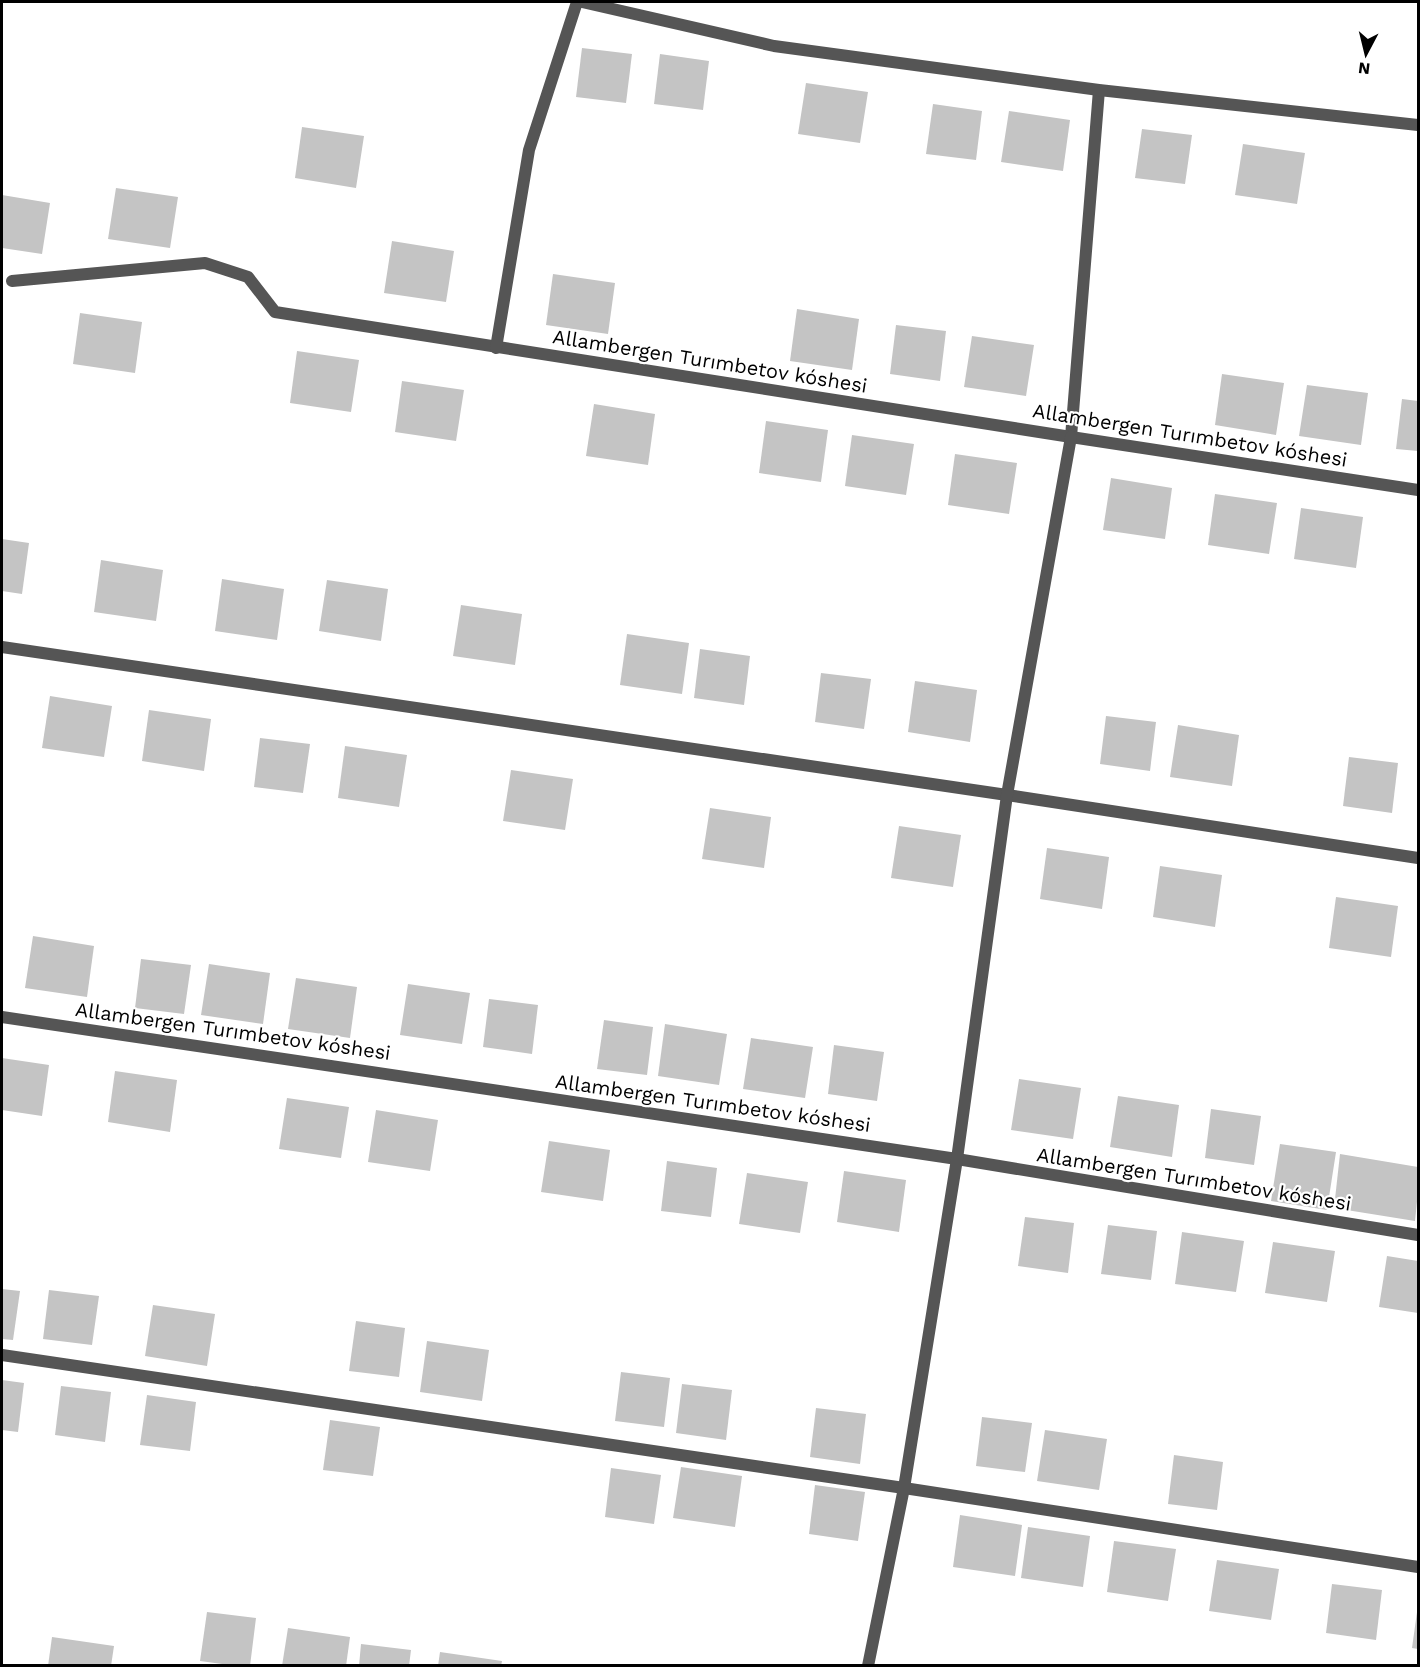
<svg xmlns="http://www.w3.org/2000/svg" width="1420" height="1667" font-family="'Work Sans',sans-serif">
	<rect width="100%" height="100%" fill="#fff"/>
	<g fill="#c4c4c4">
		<path d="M582,48l50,6 -6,49 -50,-6z"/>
		<path d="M660,54l49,7 -6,49 -49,-6z"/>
		<path d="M806,83l62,9 -8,51 -62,-9z"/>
		<path d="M933,104l49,7 -6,49 -50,-6z"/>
		<path d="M1009,111l61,9 -7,51 -62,-9z"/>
		<path d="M302,127l62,9 -8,52 -61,-10z"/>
		<path d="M1142,129l50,6 -7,49 -50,-6z"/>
		<path d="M1243,144l62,9 -8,51 -62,-9z"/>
		<path d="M116,188l62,9 -8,51 -62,-9z"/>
		<path d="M2,195l48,8 -8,51 -40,-6z"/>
		<path d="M392,241l62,10 -8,51 -62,-9z"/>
		<path d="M553,274l62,9 -7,51 -62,-9z"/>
		<path d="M797,309l62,10 -7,51 -62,-9z"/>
		<path d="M80,313l62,9 -7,51 -62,-9z"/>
		<path d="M896,325l50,6 -6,50 -50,-7z"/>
		<path d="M972,336l62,9 -8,51 -62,-9z"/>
		<path d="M297,351l62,9 -8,52 -61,-9z"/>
		<path d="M1222,374l62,9 -8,52 -61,-10z"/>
		<path d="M402,381l62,9 -8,51 -61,-9z"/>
		<path d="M1307,385l61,8 -7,52 -62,-9z"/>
		<path d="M1402,399l16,2v50l-22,-2z"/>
		<path d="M594,404l61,10 -7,51 -62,-9z"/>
		<path d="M766,421l62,9 -7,52 -62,-9z"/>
		<path d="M852,435l62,9 -8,51 -61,-9z"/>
		<path d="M955,454l62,9 -8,51 -61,-9z"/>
		<path d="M1111,478l61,10 -7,51 -62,-9z"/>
		<path d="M1215,494l62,9 -8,51 -61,-9z"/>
		<path d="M1301,508l62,9 -7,51 -62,-9z"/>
		<path d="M2,539l27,4 -7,51 -20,-3z"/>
		<path d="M101,560l62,10 -7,51 -62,-9z"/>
		<path d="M222,579l62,10 -7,51 -62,-9z"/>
		<path d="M327,580l61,9 -7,52 -62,-10z"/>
		<path d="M461,605l61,9 -7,51 -62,-9z"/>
		<path d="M627,634l62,9 -7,51 -62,-9z"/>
		<path d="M700,649l50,7 -6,49 -50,-7z"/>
		<path d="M821,673l50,6 -7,50 -49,-7z"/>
		<path d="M915,681l62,9 -7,52 -62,-10z"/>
		<path d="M50,696l62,10 -8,51 -62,-9z"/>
		<path d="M149,710l62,9 -7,52 -62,-10z"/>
		<path d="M1106,716l50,6 -6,49 -50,-7z"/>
		<path d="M1178,725l61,10 -7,51 -62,-9z"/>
		<path d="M260,738l50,6 -7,49 -49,-6z"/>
		<path d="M345,746l62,9 -8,52 -61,-9z"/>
		<path d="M1349,757l49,6 -6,50 -49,-7z"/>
		<path d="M511,770l62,9 -8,51 -62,-9z"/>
		<path d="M710,808l61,9 -7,51 -62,-9z"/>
		<path d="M899,826l62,9 -8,52 -62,-9z"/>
		<path d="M1047,848l62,9 -7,52 -62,-10z"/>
		<path d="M1160,866l62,9 -7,52 -62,-10z"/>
		<path d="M1336,897l62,9 -7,51 -62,-9z"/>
		<path d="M33,936l61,10 -7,51 -62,-9z"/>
		<path d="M141,959l50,6 -7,49 -49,-6z"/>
		<path d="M209,964l61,9 -7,51 -62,-9z"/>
		<path d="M296,978l61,9 -7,51 -62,-9z"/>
		<path d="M408,984l62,9 -8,51 -62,-9z"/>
		<path d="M489,999l49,6 -6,49 -49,-7z"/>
		<path d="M604,1020l49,7 -6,48 -50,-6z"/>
		<path d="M665,1024l62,10 -8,51 -61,-9z"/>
		<path d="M751,1038l62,9 -8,51 -62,-9z"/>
		<path d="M834,1045l50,7 -7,49 -49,-7z"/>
		<path d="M2,1058l47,7 -7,51 -40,-6z"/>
		<path d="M115,1071l62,9 -7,52 -62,-10z"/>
		<path d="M1019,1079l62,9 -8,51 -62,-9z"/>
		<path d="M1118,1096l61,9 -7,52 -62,-10z"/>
		<path d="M287,1098l62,9 -8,51 -62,-9z"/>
		<path d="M1211,1109l50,7 -7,49 -49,-7z"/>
		<path d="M376,1110l62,10 -8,51 -62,-9z"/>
		<path d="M549,1141l61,9 -7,51 -62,-9z"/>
		<path d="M1280,1144l56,8 -9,58 -56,-9z"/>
		<path d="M1340,1154l78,13v25l-3,29 -81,-13z"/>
		<path d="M667,1161l50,7 -6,49 -50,-6z"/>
		<path d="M844,1171l62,9 -7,52 -62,-10z"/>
		<path d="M747,1173l61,9 -8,51 -61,-9z"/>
		<path d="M1025,1217l49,6 -6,50 -50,-7z"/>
		<path d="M1108,1225l49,6 -6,49 -50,-6z"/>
		<path d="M1182,1232l62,9 -8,51 -61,-8z"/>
		<path d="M1273,1242l62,9 -8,51 -62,-9z"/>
		<path d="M1387,1256l31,5v52l-39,-6z"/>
		<path d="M2,1289l18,2 -7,49 -11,-1z"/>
		<path d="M49,1290l50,6 -7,49 -49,-6z"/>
		<path d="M153,1305l62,9 -8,52 -62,-10z"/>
		<path d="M356,1321l49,7 -6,49 -50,-6z"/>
		<path d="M427,1341l62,9 -7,51 -62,-9z"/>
		<path d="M621,1372l49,6 -6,49 -49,-6z"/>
		<path d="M2,1380l22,3 -6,49 -16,-2z"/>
		<path d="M682,1384l50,6 -6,50 -50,-7z"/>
		<path d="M61,1386l50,6 -6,50 -50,-7z"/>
		<path d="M147,1395l49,7 -6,49 -50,-6z"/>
		<path d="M816,1408l50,6 -6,50 -50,-7z"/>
		<path d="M982,1417l50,6 -7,49 -49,-6z"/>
		<path d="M330,1420l50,7 -7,49 -50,-6z"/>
		<path d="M1045,1430l62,9 -8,51 -62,-9z"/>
		<path d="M1174,1455l49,7 -6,48 -49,-6z"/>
		<path d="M681,1467l61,9 -7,51 -62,-9z"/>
		<path d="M611,1468l50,7 -7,49 -49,-7z"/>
		<path d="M815,1485l50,7 -7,49 -49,-7z"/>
		<path d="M960,1515l62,10 -7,51 -62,-9z"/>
		<path d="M1028,1527l62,9 -7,51 -62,-9z"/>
		<path d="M1114,1541l62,8 -8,52 -61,-9z"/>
		<path d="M1217,1560l62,9 -8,51 -62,-9z"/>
		<path d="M1332,1584l50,6 -6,50 -50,-7z"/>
		<path d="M207,1612l49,6 -6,48h-13l-37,-5z"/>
		<path d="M1417,1612h1v37l-6,-1z"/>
		<path d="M288,1628l62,9 -4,29h-64z"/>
		<path d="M52,1637l62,9 -3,20h-63z"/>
		<path d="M361,1644l50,6 -2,16h-50z"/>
		<path d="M440,1652l62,9 -1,5h-63z"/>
	</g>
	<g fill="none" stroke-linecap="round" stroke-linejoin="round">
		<path stroke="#555" stroke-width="12" d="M1071,437l28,-347"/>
		<g stroke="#555" stroke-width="12">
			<path d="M582,2l192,44 325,44 319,35"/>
			<path d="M12,281l193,-18 43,14 27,35 796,125 347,53"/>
			<path d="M496,348l33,-198 48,-148"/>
			<path d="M2,647l1005,148 411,63"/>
			<path d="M2,1017l955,142 461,76"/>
			<path d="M2,1355l902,133 514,79"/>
			<path d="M868,1666l36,-178 53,-329 50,-364 64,-358"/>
		</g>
	</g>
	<g text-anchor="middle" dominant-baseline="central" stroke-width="4.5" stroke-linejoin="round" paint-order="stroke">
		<g font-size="20" fill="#000" stroke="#fff">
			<text transform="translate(710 361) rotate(9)">Allambergen Turımbetov kóshesi</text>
			<text transform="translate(1190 435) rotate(9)">Allambergen Turımbetov kóshesi</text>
			<text transform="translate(233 1031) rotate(8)">Allambergen Turımbetov kóshesi</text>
			<text transform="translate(713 1103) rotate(8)">Allambergen Turımbetov kóshesi</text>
			<text transform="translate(1194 1179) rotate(9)">Allambergen Turımbetov kóshesi</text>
		</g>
	</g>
	<rect width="1420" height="1667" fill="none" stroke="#000000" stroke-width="6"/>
	<g transform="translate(1366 54) rotate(187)" stroke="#ffffff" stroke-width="4.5" paint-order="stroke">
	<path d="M0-4.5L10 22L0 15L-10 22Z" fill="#000000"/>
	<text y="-9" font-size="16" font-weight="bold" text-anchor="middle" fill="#000000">N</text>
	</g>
</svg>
